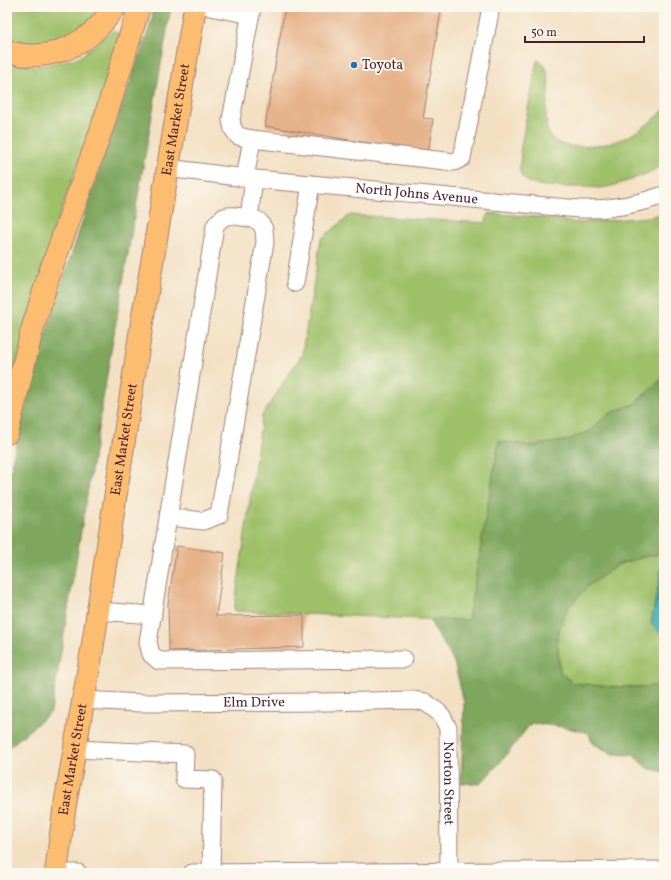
<svg xmlns="http://www.w3.org/2000/svg" width="671" height="880" font-family="Vollkorn,serif">
	<rect width="100%" height="100%" fill="#fbf7ec"/>
	<filter id="ink" filterUnits="userSpaceOnUse"><feTurbulence type="fractalNoise" baseFrequency=".025" numOctaves="2"/><feDisplacementMap in="SourceGraphic" scale="8" xChannelSelector="R" yChannelSelector="G"/><feConvolveMatrix kernelMatrix="1 2 1 2 8 2 1 2 1" color-interpolation-filters="sRGB"/></filter>
	<filter id="wash" filterUnits="userSpaceOnUse"><feTurbulence type="fractalNoise" baseFrequency=".012" numOctaves="4" result="noise"/><feDisplacementMap in="SourceGraphic" scale="16" xChannelSelector="R" yChannelSelector="G"/><feGaussianBlur stdDeviation="0.9" result="paint"/><feColorMatrix in="noise" values="0 0 0 0 0 0 0 0 0 0 0 0 0 0 0 0 0 1.4 0 .05"/><feComposite in="paint" operator="in"/></filter>
	<g filter="url(#wash)">
		<rect width="100%" height="100%" fill="#f3e0c3"/>
		<g fill="#9ec069" stroke="#74704a">
			<path d="M7,7h94c-2,3 -3,6 -4,8 -11,16 -44,30 -63,29 -9,0 -18,-2 -27,-5z"/>
			<path d="M112,31l8,3 -11,39 -54,157 -48,167v-335l27,5 36,-7 11,-4z"/>
			<path d="M537,60c4,2 7,4 9,8 7,13 -4,47 2,64 3,9 13,13 22,14 40,3 66,-9 94,-36v54c-12,9 -47,22 -63,24 -5,0 -10,-1 -15,-1 -14,0 -53,2 -63,-9 -5,-6 -3,-16 -2,-24l-1,-2z"/>
			<path d="M488,213l49,4 41,6 71,-6 15,-4v164l-30,27 -26,10 -20,18 -20,8 -19,5 -18,1 -32,-5 -31,180 -234,-10 28,-195 40,-62 19,-115 29,-24 136,8z"/>
			<path d="M664,553v6l-1,1 -12,63 13,13v48l-20,3h-32l-39,-4 -13,-11 -3,-35 10,-28 21,-23 31,-22 25,-7z"/>
		</g>
		<g fill="#7ea65d" stroke="#646244">
			<path d="M153,7h18l-58,332 -62,373 -44,37v-261l5,-25 25,-103 65,-199 50,-141z"/>
			<path d="M664,377v176l-20,4 -25,7 -31,22 -21,23 -10,28 3,35 13,11 39,4h32l20,-3v88l-17,-4 -14,-13 -20,-1 -21,-11 -3,-10 -26,-6 -32,-4 -27,35 -24,26 -19,-1 3,-81 -10,-40 -24,-41 3,-2 35,1 31,-179 32,5 37,-6 20,-8 20,-18 26,-10z"/>
		</g>
		<path fill="#3dadb9" stroke="#446672" d="M664,559v77l-13,-12 12,-64z"/>
		<g id="blocks">
			<g fill="#e6b289">
				<path d="M285,7l29,5 1,-5h101l25,4 -18,107 10,1 -5,34 -163,-27z"/>
				<path d="M177,546l48,7 -9,63 88,-1v32l-135,4 -1,-47z"/>
			</g>
		</g>
	</g>
	<g filter="url(#ink)">
		<use href="#blocks" fill-opacity="0" stroke="#9e8077" stroke-width="1"/>
		<g fill="none" stroke-linecap="round" stroke-linejoin="round">
			<defs>
				<g id="minor">
					<path d="M210,7l41,8"/>
					<path d="M252,7l-21,113 2,9 5,7 14,3 202,23 8,-4 29,-151"/>
					<path id="s1" d="M168,168l77,10 334,31c29,1 57,-4 85,-14"/>
					<path d="M245,178l7,-39"/>
					<path d="M254,179l-5,39c-16,-2 -24,-7 -34,8l-67,416 3,12 8,7 245,-2"/>
					<path d="M295,283l16,-99"/>
					<path d="M169,517l34,4 16,-6 46,-273 -1,-13 -5,-8 -10,-3"/>
					<path d="M98,611l55,4"/>
					<path id="s2" d="M83,700l58,3 185,-1 86,-2 13,2 12,9 5,5 6,12 1,145"/>
					<path d="M75,749l110,5 -1,25 29,1 -2,93"/>
					<path d="M56,873h22"/>
					<path d="M192,873l472,-3"/>
				</g>
				<g id="major">
					<path id="s3" d="M56,873l8,-62 28,-161 50,-328 53,-315"/>
				</g>
				<g id="highway">
					<path d="M7,51c34,12 73,-2 96,-29 4,-5 8,-9 11,-15"/>
					<path d="M7,433l24,-99 17,-56 54,-150 37,-121"/>
				</g>
			</defs>
			<use href="#minor" stroke="#9e8077" stroke-width="19"/>
			<use href="#major" stroke="#9e8077" stroke-width="24"/>
			<use href="#highway" stroke="#9e8077" stroke-width="24"/>
			<use href="#minor" stroke="#fff" stroke-width="17"/>
			<use href="#major" stroke="#fcbd6f" stroke-width="22"/>
			<use href="#highway" stroke="#fcbd6f" stroke-width="22"/>
		</g>
	</g>
	<circle fill="#1f6fb2" stroke="#fbf7ec" stroke-width="1.5" cx="354" cy="65" r="4"/>
	<g text-anchor="middle" dominant-baseline="central" stroke-width="4" stroke-linejoin="round" paint-order="stroke">
		<g font-size="14" fill="#4a1f2b" stroke="#fbf7ec" text-anchor="start">
			<text x="362" y="65">Toyota</text>
		</g>
		<g font-size="14" fill="#4a1f2b" stroke="#fbf7ec">
			<text stroke="none"><textPath href="#s3" startOffset="763">East Market Street</textPath></text>
			<text stroke="none"><textPath href="#s1" startOffset="250">North Johns Avenue</textPath></text>
			<text stroke="none"><textPath href="#s3" startOffset="439">East Market Street</textPath></text>
			<text stroke="none"><textPath href="#s2" startOffset="171">Elm Drive</textPath></text>
			<text stroke="none"><textPath href="#s3" startOffset="115">East Market Street</textPath></text>
			<text stroke="none"><textPath href="#s2" startOffset="433">Norton Street</textPath></text>
		</g>
	</g>
	<rect width="671" height="880" fill="none" stroke="#fbf7ec" stroke-width="24"/>
	<path d="M525 36v6h119v-6" fill="none" stroke="#4a1f2b" stroke-width="2"/>
	<text x="531" y="36" font-size="12" fill="#4a1f2b" stroke="#fbf7ec" stroke-width="3" paint-order="stroke">50 m</text>
</svg>
